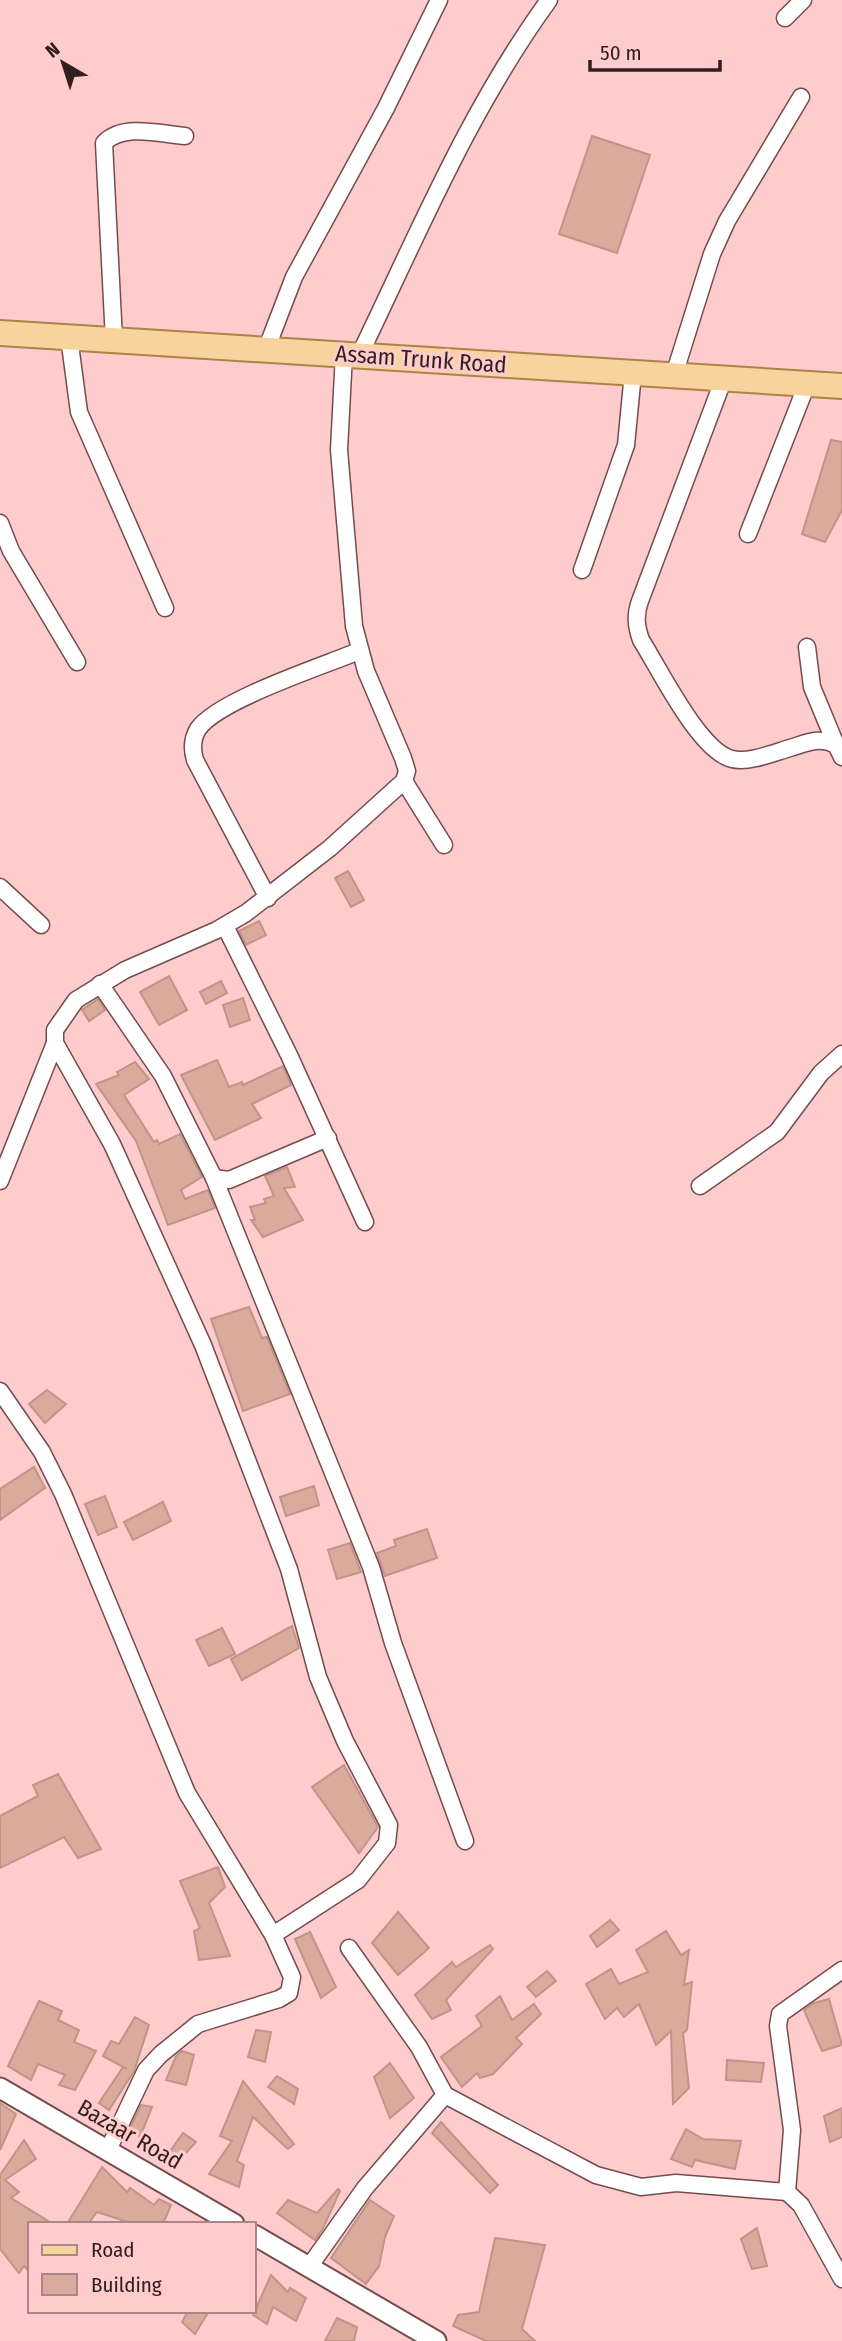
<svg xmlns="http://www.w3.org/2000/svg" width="842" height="2341" font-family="'Fira Sans Condensed',sans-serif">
	<rect width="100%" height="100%" fill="#fecccc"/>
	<g fill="#d8ab9d" stroke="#c19487" stroke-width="2">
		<path d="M592,136l58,19 -33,98 -58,-19z"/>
		<path d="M831,440l11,2v68l-17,32 -23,-8z"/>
		<path d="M348,871l16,29 -13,7 -16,-29z"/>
		<path d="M259,921l7,14 -20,10 -7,-14z"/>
		<path d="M169,976l18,34 -28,15 -19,-33z"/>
		<path d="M221,981l6,12 -21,11 -6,-12z"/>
		<path d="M243,998l7,22 -20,7 -7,-22z"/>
		<path d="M98,999l7,11 -16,11 -7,-11z"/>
		<path d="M217,1060l12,27 13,-5 1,3 40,-19 8,19 -39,19 9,14 -46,22 -34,-65z"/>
		<path d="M135,1062l14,17 -25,16 30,47 3,-2 2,4 21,-10 22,43 -21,13 4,9 23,-9 7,18 -47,17 -32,-84 -40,-57 23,-9 -2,-3z"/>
		<path d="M287,1167l8,20 -11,1 19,32 -40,17 -12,-17h4l-5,-13 16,-4 -2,-4 10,-3 -9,-20z"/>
		<path d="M249,1307l13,31 5,-1 23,57 -47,17 -32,-92z"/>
		<path d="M47,1390l19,14 -21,19 -16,-19z"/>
		<path d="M34,1467l11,21 -45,32v-31z"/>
		<path d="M314,1486l5,19 -33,11 -6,-19z"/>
		<path d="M105,1496l12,31 -19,8 -13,-31z"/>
		<path d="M163,1502l8,19 -38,19 -9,-18z"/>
		<path d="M427,1529l10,29 -52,18 -8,-23 19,-7 -2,-6z"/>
		<path d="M350,1543l11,29 -24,7 -9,-29z"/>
		<path d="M292,1626l7,22 -57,32 -11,-21z"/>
		<path d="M222,1628l13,26 -26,12 -13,-26z"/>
		<path d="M344,1765l34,62 -19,26 -47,-66z"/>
		<path d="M58,1774l43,75 -23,9 -14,-21 -64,31v-52l38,-20 -5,-11z"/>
		<path d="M218,1867l7,20 -16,16 21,53 -31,4 -5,-29 6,-3 -20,-47z"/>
		<path d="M398,1912l31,36 -31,27 -26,-32z"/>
		<path d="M610,1920l9,10 -22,17 -7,-11z"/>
		<path d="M666,1931l15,24 8,-5 -5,35 8,-3 -5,48 -4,3 6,55 -16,16 -2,-73 -15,14 -17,-41 -15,13 -7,-9 -12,11 -19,-35 25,-15 8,15 29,-12 -12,-22z"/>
		<path d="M310,1932l26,55 -15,11 -26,-59z"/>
		<path d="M490,1945l3,4 -47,51 5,10 -19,9 -17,-24 37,-33 4,5z"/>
		<path d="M547,1971l9,10 -20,16 -9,-10z"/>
		<path d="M500,1996l12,24 22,-16 7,10 -25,24 6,6 -29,30 -13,4 -3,-5 -15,14 -21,-30 41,-31 -6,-10z"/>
		<path d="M829,1999l13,46 -20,6 -18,-41 10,-7z"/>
		<path d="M39,2001l23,10 -4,9 21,10 -5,12 22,9 -21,39 -16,-5 6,-10 -27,-11 -7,16 -23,-14z"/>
		<path d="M135,2017l14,8 -15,46 -25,39 -10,-7 24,-36 4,2 -24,-13 8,-15 8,3z"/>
		<path d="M256,2030l15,2 -6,30 -17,-5z"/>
		<path d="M182,2051l12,4 -8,30 -20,-5 10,-24z"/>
		<path d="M727,2060l37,3 -3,19 -35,-2z"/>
		<path d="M390,2063l24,35 -24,20 -16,-41z"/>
		<path d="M277,2076l21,13 -4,15 -26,-17z"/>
		<path d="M243,2081l51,63 -6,5 -35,-32 -16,44 7,4 -5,22 -30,-13 23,-33 -12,-5z"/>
		<path d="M0,2103l16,11 -16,36z"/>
		<path d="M141,2105l11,2 -12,30 -10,-9z"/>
		<path d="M842,2108v29l-12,5 -6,-26z"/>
		<path d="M441,2122l57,63 -8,8 -58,-60z"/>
		<path d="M686,2129l17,10 38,2 -6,28 -40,-9 -3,7 -21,-8z"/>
		<path d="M183,2133l13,9 -11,12h-17z"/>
		<path d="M24,2140l12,19 -31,21 14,12 -8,6 42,26h-23v48l-6,-6 -5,7 -19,-24v-74z"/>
		<path d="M102,2167l25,25 3,-4 24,17 5,-6 12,6 -8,19h-29l-37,-12 -9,12h-21z"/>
		<path d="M338,2189l2,2 -17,37 -8,12 -38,-27 11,-13 29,13z"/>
		<path d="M370,2200l24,16 -9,21 -6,29 -13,18 -35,-26z"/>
		<path d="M757,2228l10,38 -15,3 -11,-30z"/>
		<path d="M495,2238l50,7 -23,84 13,12h-49l-33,-15 5,-11 21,-3z"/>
		<path d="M271,2275l17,17 2,-4 16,10 -10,23 -23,-14 -6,17 -14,-9z"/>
		<path d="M188,2311h21l-14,23 -13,-12z"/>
		<path d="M337,2318l20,9 -3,14h-29z"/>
	</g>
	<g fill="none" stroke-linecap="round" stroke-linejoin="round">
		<defs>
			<g id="minor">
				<path d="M785,18l18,-18"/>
				<path d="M69,337l10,75 86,196"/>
				<path d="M114,340l-10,-197c19,-20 56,-9 81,-7"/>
				<path d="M266,350l28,-73 92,-169 53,-108"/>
				<path d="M359,356c59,-122 110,-246 190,-356"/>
				<path d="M674,375l38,-121 15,-33 74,-124"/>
				<path d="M724,378l-84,223c-5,14 -4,25 1,39 18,28 58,111 91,119 17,4 41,-6 58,-11 17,-5 30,-12 46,-3l6,12"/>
				<path d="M0,523l11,28 66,111"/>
				<path d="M748,534l59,-150"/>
				<path d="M582,570l44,-125 7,-72"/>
				<path d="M807,647l5,40 24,58"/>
				<path d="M404,781l40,64"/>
				<path d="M0,887l41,38"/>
				<path d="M268,898l-73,-138c-3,-10 -3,-21 3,-31 20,-29 125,-63 161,-78"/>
				<path d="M225,926l64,129 76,167"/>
				<path d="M100,984l63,92 51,102 15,2 99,-42"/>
				<path d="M214,1178l157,389 22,76 72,198"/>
				<path d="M0,1181l55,-138"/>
				<path d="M700,1186l77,-54 44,-59 21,-19"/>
				<path d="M0,1391l42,61 21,42 124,299 86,142 19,42 -3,16 -10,6 -81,25 -37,30 -15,16 -38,80"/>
				<path d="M273,1935l85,-55 29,-37 2,-18 -44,-84 -27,-64 -29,-108 -86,-224 -91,-201 -57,-101v-13l21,-30 49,-30 92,-40 29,-17 84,-65 74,-67 3,-10 -4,-13 -37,-87 -12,-45 -15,-176 5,-96"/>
				<path d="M349,1948l70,99 26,48 151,80 45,12 35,-4 111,9 5,-62 -14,-104 2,-12 62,-44"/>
				<path d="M787,2192l14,13 41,74"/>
				<path d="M309,2267l56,-79 80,-93"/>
			</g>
			<g id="tertiary">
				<path d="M0,2088l234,136"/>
				<path d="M254,2235l182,106"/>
			</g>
			<path id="primary" d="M0,333l842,53"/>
		</defs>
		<use href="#minor" stroke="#754c4d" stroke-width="19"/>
		<use href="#tertiary" stroke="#754c4d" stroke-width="23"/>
		<use href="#primary" stroke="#ae8247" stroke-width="28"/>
		<use href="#minor" stroke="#fff" stroke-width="16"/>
		<use href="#tertiary" stroke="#fff" stroke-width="19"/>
		<use href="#primary" stroke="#f7d49d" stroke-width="24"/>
	</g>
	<g text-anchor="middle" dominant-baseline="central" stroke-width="6" stroke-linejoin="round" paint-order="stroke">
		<g font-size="23" fill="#311e1f" stroke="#fecccc">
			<text transform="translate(421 359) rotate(4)">Assam Trunk Road</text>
			<text transform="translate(130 2134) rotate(30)">Bazaar Road</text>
		</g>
	</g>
	<rect x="28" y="2222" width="228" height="91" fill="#fecccc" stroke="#ac8687" stroke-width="2"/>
	<rect x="42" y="2245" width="35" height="10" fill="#f7d49d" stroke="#ac8687" stroke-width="2"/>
	<text x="91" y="2257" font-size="21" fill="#311e1f">Road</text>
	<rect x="42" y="2274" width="35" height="21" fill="#d8ab9d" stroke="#ac8687" stroke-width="2"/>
	<text x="91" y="2292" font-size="21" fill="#311e1f">Building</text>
	<g transform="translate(63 63) rotate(321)" stroke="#fecccc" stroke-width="5" paint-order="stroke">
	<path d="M0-5L12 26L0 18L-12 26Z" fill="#311e1f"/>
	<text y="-10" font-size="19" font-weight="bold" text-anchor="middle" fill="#311e1f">N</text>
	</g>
	<path d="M590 60v10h130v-10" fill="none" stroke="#311e1f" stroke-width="3.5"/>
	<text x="600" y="60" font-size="21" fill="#311e1f" stroke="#fecccc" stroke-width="5" paint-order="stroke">50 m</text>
</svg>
